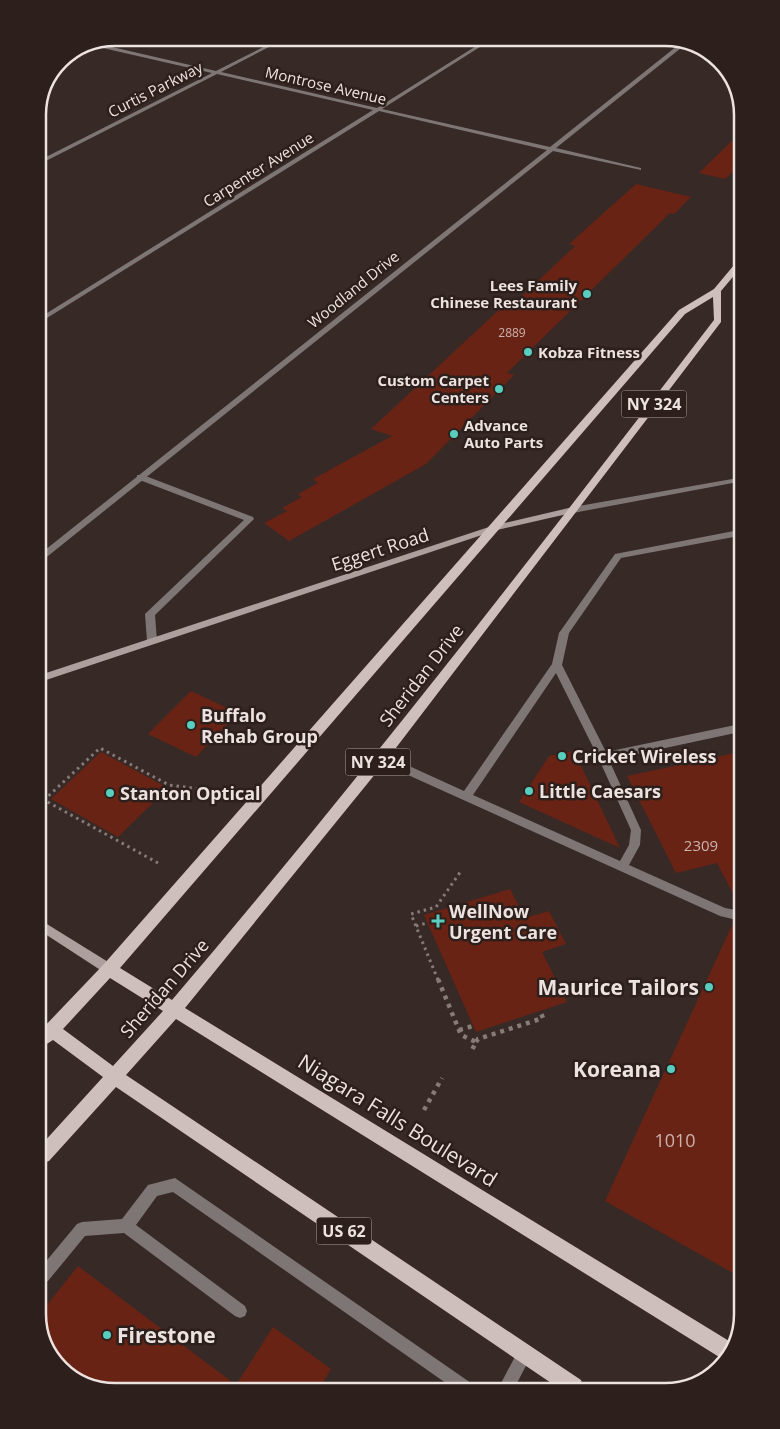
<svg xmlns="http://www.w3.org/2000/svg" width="780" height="1429" font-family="'Open Sans',sans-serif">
	<rect width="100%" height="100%" fill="#372926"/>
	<g fill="#692315">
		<path d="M737,136v32l-12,11 -26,-6z"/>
		<path d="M636,184l55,13 -17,17 -4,-1 -163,160 7,2 -88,89 -137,77 -25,-18 23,-12 -5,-3 20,-11 -4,-3 20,-11 -5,-4 79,-43 -21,-7 131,-122 6,2 67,-63 -6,-2z"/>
		<path d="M191,691l47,22 -42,44 -48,-23z"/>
		<path d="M574,751l46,97 -101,-46 30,-46z"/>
		<path d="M101,752l67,36 -50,49 -67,-38z"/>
		<path d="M740,752v155l-23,-44 -41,10 -49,-97z"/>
		<path d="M510,889l15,29 24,-7 17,33 -24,8 25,50 -91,30 -52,-117z"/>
		<path d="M734,921l7,2 1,355 -137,-77z"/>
		<path d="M78,1266l158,119 37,-58 58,42 -12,20 -209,2 -38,-13 -28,-34 -1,-34z"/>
	</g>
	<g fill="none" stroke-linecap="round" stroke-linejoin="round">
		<g stroke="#877b79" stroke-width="3" stroke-dasharray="2.5 4" stroke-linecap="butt">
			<path d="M158,863l-114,-63 56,-52 69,37 55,7"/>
			<path d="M416,926l11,-3"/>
			<path d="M438,980l-27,-66 25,-7 25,-36"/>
		</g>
		<g stroke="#877b79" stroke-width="4.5" stroke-dasharray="4 5" stroke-linecap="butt">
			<path d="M438,979l23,56 15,7 -5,10"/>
			<path d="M459,1030l14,-4"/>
			<path d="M476,1042l2,-3 65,-21 -3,-7"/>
			<path d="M424,1110l18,-32"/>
		</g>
		<g fill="#7e7674" fill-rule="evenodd">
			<path d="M137,475h6l110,42 1,2 -99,96 2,26 -5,3 -5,-3 -2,-27 2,-2 97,-92 -107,-41z"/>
			<path d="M739,530v6l-118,22 -52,75 -7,32 44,87 134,-28v8l-131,28 32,70 -1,15 -11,20 96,43 16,3v10l-21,-5 -343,-155 -1,-3 1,-3h8l79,36 88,-127 7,-31 56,-79zM556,673l42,84 33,73 -2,15 -9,16 -147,-66z"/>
			<path d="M175,1178l296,205 3,5h-21l-280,-196 -16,4 -21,29 109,81 2,5 -2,5 -5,2 -5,-2 -111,-83 -39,3 -37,45 -5,2v-18l34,-41 5,-2 40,-3 26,-34z"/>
			<path d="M524,1346l5,3 3,5 -17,33h-16l20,-38z"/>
		</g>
		<path fill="#7e7674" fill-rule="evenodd" d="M281,38h5l-65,34 156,36 112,-70h5l-112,71 168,38 132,-105 4,2 -130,104 85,20v2l-88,-19 -510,409 -3,1v-7l507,-404 -168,-39 -340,212v-5l334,-208 -156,-36 -179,91v-4l174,-88 -118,-27 5,-2 117,27z"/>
		<path fill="#7e7674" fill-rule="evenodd" d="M738,478v4l-165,31 -4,-3 4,-3z"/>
		<g fill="#ac9f9d" fill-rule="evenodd">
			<path d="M573,507l4,3 -1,2 -79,18 -457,152v-7l452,-149z"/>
			<path d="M42,921l71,44 2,4 -2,4 -4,1 -4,-1 -63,-41z"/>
		</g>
		<path fill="#cfbfbc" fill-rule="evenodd" d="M734,265h3v7l-16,19v31l-332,435 -204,251 549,336 -4,13 -6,3 -548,-341 -50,56 455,305 2,7h-26l-441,-300 -67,74 -6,2v-20l60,-66 -50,-37 -11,7v-18l62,-65 575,-654 35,-21zM713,297l1,23c-176,230 -354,459 -542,680l-52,-32 565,-654zM110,978l53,33 -50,55 -50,-37z"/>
	</g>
	<g fill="#59cebe" stroke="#2d1f1c" stroke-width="2">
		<circle cx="587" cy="294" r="5"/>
		<circle cx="528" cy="352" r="5"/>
		<circle cx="499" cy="389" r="5"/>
		<circle cx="454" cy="434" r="5"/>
		<circle cx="191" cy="725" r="5"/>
		<circle cx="562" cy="756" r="5"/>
		<circle cx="529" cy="791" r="5"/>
		<circle cx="110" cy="793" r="5"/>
		<path d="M435.5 913.5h5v5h5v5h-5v5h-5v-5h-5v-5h5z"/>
		<circle cx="709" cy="987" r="5"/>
		<circle cx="671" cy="1069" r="5"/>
		<circle cx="107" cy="1335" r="5"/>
	</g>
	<g text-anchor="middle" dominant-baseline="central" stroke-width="5" stroke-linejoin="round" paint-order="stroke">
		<g font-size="12" fill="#cbb2ad">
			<text x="512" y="332">2889</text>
		</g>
		<g font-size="15" fill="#ece2e0" stroke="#2d1f1c">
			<text transform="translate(326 85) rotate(13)">Montrose Avenue</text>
			<text transform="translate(155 89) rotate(-27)">Curtis Parkway</text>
			<text transform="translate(258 169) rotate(-32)">Carpenter Avenue</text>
			<text transform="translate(353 289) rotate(-39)">Woodland Drive</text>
		</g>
		<g font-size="15" font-weight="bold" fill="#ece2e0" stroke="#2d1f1c" text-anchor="end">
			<text x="577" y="285">Lees Family<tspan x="577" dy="17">Chinese Restaurant</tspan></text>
			<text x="538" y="352" text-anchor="start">Kobza Fitness</text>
			<text x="489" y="380">Custom Carpet<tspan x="489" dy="17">Centers</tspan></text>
			<text x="464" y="425" text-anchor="start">Advance<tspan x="464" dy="17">Auto Parts</tspan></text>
		</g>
		<g font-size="15" fill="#cbb2ad">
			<text x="701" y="845">2309</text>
		</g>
		<g fill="#2d1f1c" stroke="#b3a8a5" stroke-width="1">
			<rect x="621.5" y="390.5" width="65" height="27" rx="4"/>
			<rect x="345.5" y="748.5" width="65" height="27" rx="4"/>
			<rect x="316.5" y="1217.5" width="55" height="27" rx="4"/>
		</g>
		<g font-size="16" font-weight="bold" fill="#ece2e0">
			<text x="654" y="404">NY 324</text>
			<text x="378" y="762">NY 324</text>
			<text x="344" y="1231">US 62</text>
		</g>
		<g font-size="18" fill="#ece2e0" stroke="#2d1f1c">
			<text transform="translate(380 549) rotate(-18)">Eggert Road</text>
			<text transform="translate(421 675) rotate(-52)">Sheridan Drive</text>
			<text transform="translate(164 988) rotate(-49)">Sheridan Drive</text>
		</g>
		<g font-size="18" font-weight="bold" fill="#ece2e0" stroke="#2d1f1c" text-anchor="start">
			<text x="201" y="715">Buffalo<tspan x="201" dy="21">Rehab Group</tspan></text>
			<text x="572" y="756">Cricket Wireless</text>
			<text x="539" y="791">Little Caesars</text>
			<text x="120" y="793">Stanton Optical</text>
			<text x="449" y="911">WellNow<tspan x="449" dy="21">Urgent Care</tspan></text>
		</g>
		<g font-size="18" fill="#cbb2ad">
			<text x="675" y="1140">1010</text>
		</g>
		<g font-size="21" font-weight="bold" fill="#ece2e0" stroke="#2d1f1c" text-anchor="end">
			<text x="699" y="987">Maurice Tailors</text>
			<text x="661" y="1069">Koreana</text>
			<text x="117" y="1335" text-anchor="start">Firestone</text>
		</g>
		<g font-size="21" fill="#ece2e0" stroke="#2d1f1c">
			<text transform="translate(398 1120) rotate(32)">Niagara Falls Boulevard</text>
		</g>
	</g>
	<path d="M0 0H780V1429H0ZM115 46H665A69 69 0 0 1 734 115V1314A69 69 0 0 1 665 1383H115A69 69 0 0 1 46 1314V115A69 69 0 0 1 115 46Z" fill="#2d1f1c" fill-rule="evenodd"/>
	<path fill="none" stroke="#ece2e0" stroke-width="2.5" d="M115 46H665A69 69 0 0 1 734 115V1314A69 69 0 0 1 665 1383H115A69 69 0 0 1 46 1314V115A69 69 0 0 1 115 46Z"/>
</svg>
